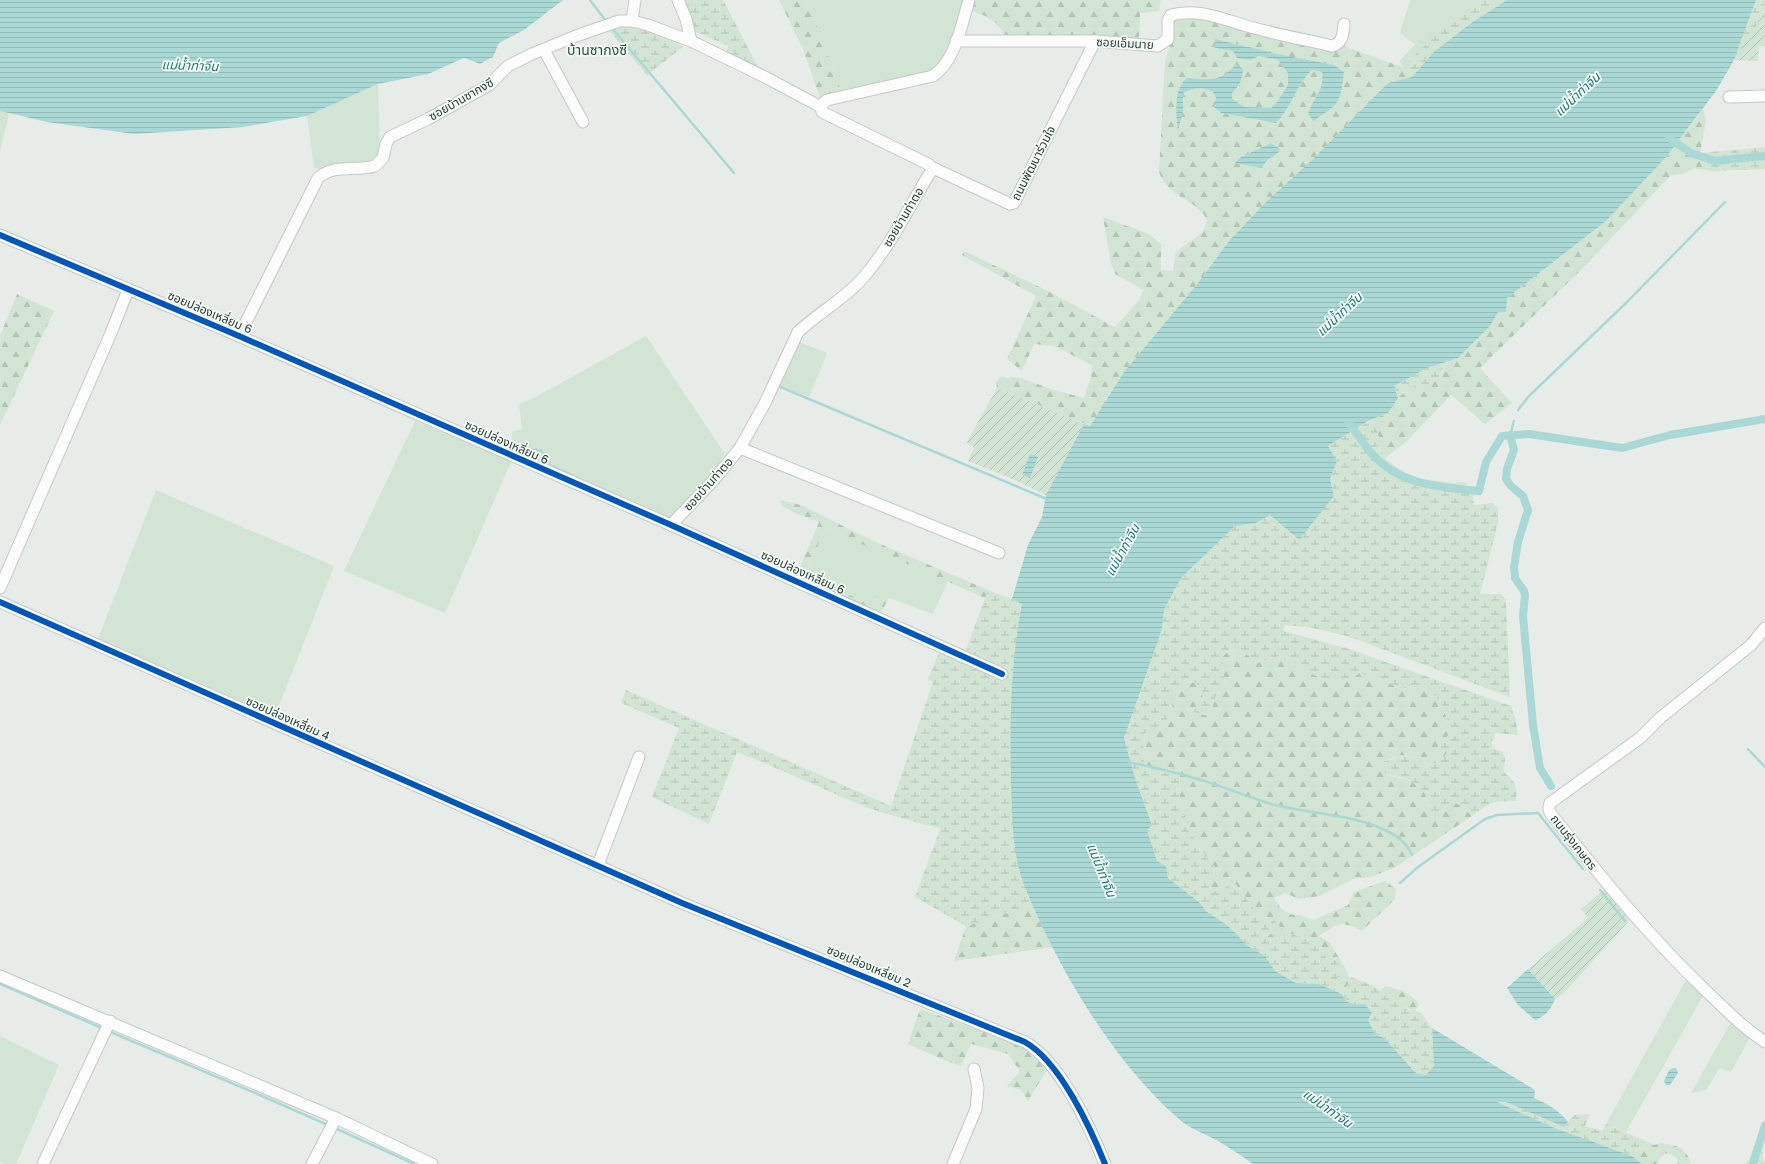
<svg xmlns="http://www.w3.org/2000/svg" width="1765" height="1164" font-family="'Golos Text','Noto Sans Thai',sans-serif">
	<defs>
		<pattern id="forest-firs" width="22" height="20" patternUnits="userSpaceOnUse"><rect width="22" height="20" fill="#d2e4d3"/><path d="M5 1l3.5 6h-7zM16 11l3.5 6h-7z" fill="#b4c5b6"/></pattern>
		<pattern id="wetland-marsh" width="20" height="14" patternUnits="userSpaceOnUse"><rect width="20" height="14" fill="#d2e4d3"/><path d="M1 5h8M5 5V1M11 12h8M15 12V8" fill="none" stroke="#b4c5b6"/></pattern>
		<pattern id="garden-furrows" width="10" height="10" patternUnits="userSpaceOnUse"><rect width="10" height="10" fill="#d2e4d3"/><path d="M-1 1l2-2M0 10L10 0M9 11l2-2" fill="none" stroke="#b4c5b6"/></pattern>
		<pattern id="water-rules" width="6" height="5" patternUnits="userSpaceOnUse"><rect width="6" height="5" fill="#aad9d5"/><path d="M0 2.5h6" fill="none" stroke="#92bbb7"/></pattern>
	</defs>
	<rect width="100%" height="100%" fill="#e8ece9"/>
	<g fill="#d2e4d3">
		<path d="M807,0h159l-21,63 -9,9 -95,19z"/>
		<path d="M1410,0h57l-2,11 -11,7 -52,49 -2,-6 15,-17 -15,-11z"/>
		<path d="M378,84l2,73 -3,6 -56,7 -7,-3 -7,-51z"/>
		<path d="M0,111l9,3 -9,37z"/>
		<path d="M646,336l79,118 -14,22 -42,44 -157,-70v-18l10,-3 -3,-25 13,-5z"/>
		<path d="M797,341l30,12 -18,44 -33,-13z"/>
		<path d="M415,421l96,41 -66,151 -101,-42z"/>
		<path d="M156,490l178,76 -59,150 -177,-77z"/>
		<path d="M825,528l123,53 -15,33 -44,-16 -3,-3 -8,-1 -6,10 -63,-25 -4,-4z"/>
		<path d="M1686,980l17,16 -77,136 -20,-8z"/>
		<path d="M1731,1022l19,15 -19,35 -11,-4 -14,22 -15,3z"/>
		<path d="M0,1036l59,29 -43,99h-11l-5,-2z"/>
	</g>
	<g fill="url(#forest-firs)" fill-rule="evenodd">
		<path d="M779,0h28l34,91 -21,7 -17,-49z"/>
		<path d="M974,0h187l-2,11 -19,2 -1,27 -133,-3c-9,-16 -17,-21 -35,-26z"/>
		<path d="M1467,0h14l-16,11z"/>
		<path d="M1168,13l111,17 48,10 75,27 10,10 -24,6 -76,77 -46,42 -37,39 -31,42 -74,89 -34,54 -93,-38 -1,-6 5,-6 6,2 11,-1 33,12 33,9 7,-21 1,-12 -38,-19 -20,-2 -12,27 -15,-12 29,-63 -74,-41 2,-4 78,37 73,39 25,-28 3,-9 -28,-16 -4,-10 -8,-47 46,17 12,10v26l12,1 3,-19 27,-20 4,-12c-10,-21 -39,-22 -48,-48l6,-110 7,-26zM1215,39l27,6 102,28 -31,48 -5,-7c5,-17 17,-22 14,-42l-10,-2c-17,16 -21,39 -36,53l-55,-10 -8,-21c-11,-6 -19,-4 -30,1l4,-15c23,1 33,5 49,-13l3,22 -7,6v5l4,4 10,5 25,1 6,-6 11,-17 1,-12 -11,-13 -19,-4 -8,4 -18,-9 -18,-3zM1271,143l6,10 -10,7 -5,8 -26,-5 5,-6z"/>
		<path d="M1703,109l3,12 -6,32 12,18 -18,-3 -11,6 -12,1 -89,94 -102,99 32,35 -27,21 -34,-29 -45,47 -20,15 -9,-11 2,-6 -6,-21 15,-6 10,-15 12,-11 13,1 20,-16 2,-10 13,-4 32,-32 17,-28 99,-77 86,-97z"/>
		<path d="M17,294l37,17 -54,114v-89z"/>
		<path d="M780,500l21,5 70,35 117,50 -3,8 -160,-70 -20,47 4,4 63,25 6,-10 8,1 3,3 -10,18 -80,-37 -1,-7 21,-50 -26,-10 -11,-6z"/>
		<path d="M1238,650l10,5 9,8 21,-7 24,15 49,9 8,-7 27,8 13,8 24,-4c19,13 21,25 28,46 -5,7 -9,13 -4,22 -18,23 -26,3 -46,2 -4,0 -11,5 -18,6l4,14 24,6 14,12 3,12 12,7 13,-10 9,4 10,10 -78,52 -23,9 -18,2 -34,17 -20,3 -14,-6 -11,5c12,22 20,13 40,22l34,-15 6,-13 31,-11 11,8 -1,10 -33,32c-22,-11 -23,-8 -43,5l11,7 18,30 1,9 -7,12 -7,-3 5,-24 -6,-9h-7l-10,-12 -42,-3 -6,-2 -2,-4 9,-8h6l-7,-8 -14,-2 -11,-14 -10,-17 -18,5 -11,-3 -3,-9 8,-13c-26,-31 -39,-53 -36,-94l-16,-1 -20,-10 -1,-28 9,-7 18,-34 18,-13 8,2 7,8 -1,13 -8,7 15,5 7,-20 9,-12 -3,-27 5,-5z"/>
		<path d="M1032,905l21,42 -99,14 12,-35z"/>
		<path d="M1385,986c12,3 28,7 34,19l-4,5c-7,0 -31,-14 -35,-20z"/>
		<path d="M920,1009l90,32 24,13 14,14 -20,33 -7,-11 -14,-4 13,-15 -12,-17 -37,-10 -10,22 -20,-7 -33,-15z"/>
		<path d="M1661,1143c17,3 25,4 30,21h-14l1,-4 -4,-4 -9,-3 -5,5 -2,6h-16l-10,-8 5,-6z"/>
	</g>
	<g fill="url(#wetland-marsh)">
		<path d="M680,0h43l36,69 -34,-15 4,-8 -38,-16z"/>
		<path d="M1481,0h26l-36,23 -37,29 -22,25 -10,-10 52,-49z"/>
		<path d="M1756,0h9c0,19 -21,44 -31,60z"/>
		<path d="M624,26c19,4 45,8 59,21l-36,28 -40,-47z"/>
		<path d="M1765,147v22l-53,2 -12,-18z"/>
		<path d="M1445,362c-3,11 -9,23 -22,26 -3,1 -9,-1 -13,-1l-12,11 -4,-12 33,-18z"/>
		<path d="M1373,419l7,21 -3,6 9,11 -1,2 20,14 14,6 35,4 4,-1 9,1 -1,3 7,2 1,17 18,-2 6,5v15l-18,71h21l5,6 4,97 -163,-61 -34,-8 -28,-3 -2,6 63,17 165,58 5,14 2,15 -22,-2 -4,8v7l11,4 2,7 -1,13c11,9 14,15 12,29 -22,0 -26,1 -44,15l-10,-10 -9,-4 -13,10 -8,-1c-4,-6 -4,-11 -7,-17 -2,-4 -10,-10 -14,-13 -12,-7 -24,-1 -32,-16 4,-4 6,-4 11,-5 5,-2 7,-5 12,-5 19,2 28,20 45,-2l-2,-4 -8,-3 8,-6 6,-10c-7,-20 -9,-32 -28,-45l-24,4 -13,-8 -27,-8 -8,7 -28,-2 -21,-7 -24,-15 -21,7c-11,-10 -21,-19 -35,-6l3,27 -9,12 -7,21 -16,-6 9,-7 1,-12 -7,-9 -8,-2 -18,13c5,15 2,18 -7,31l-11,3 -9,7 1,28 20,10 10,-6 6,7c-3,41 10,63 36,94l-8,13 3,9 11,3 9,-13c13,10 19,26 30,38l14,3 8,9 -7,-1 -9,8 2,4 6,2 11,-11 27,10 14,16h7l6,9 -5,24 -16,-7 -23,-1 -21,-12 -10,-15 -17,-10 -21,-21 -20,-13 -8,-10 -31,-24 -2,-12 -9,-5 -10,-31 5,-6 -17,-46 -11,-40 38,-109 2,-19 17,-32 54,-52 21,-3 14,-8 28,25 36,-44 -4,-17 7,-18 -9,-15z"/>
		<path d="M988,590l34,13 -9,63 -2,49v48l1,47 15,85 5,10 -66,21 -51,-29 25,-68c-26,-8 -54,-14 -79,-24 -42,-17 -82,-37 -124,-53l-28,72 -57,-27 27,-69 -58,-25 5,-13 265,116 42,-124 -5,-3 16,-38 22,9z"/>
		<path d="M1348,976l19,7 13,7 4,5 9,4 16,11h6l6,3 11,15 2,38 -8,9 -10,-2 -32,-35 -9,-4 -7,-14 -24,-22 -2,-4 7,-12z"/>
		<path d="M1495,1101l11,1 58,25 10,-12 16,-1 -5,12 17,5 4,-7 49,21 -18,5 -5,6 -80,-29z"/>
		<path d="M1765,1120v18l-3,17 3,9h-19l3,-5z"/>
	</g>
	<g fill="url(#garden-furrows)">
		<path d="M1765,6v40h-6l-1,15 -24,-1 21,-32z"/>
		<path d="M997,388l87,36 -38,71 -38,-18 -40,-16 6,-14 -7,-4 2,-5z"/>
		<path d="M1605,889l23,29v4l-65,72 -8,5 -27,-30 60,-51 -7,-9z"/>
	</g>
	<g fill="url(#water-rules)">
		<path d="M0,0h563l-39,30 -25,13 -6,14 -13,7 -16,-6 -36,16 -50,10 -71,32 -64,11 -109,7 -87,-12 -47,-11z"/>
		<path d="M1507,0h249l-22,60 -18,31 -50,66 -60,64 -99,77 -1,14h-8l-8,14 -32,32 -31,10 -33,18 4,12 -10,15 -18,7 -42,26 9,15 -7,18 4,17 -35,44 -29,-25 -14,8 -21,3 -54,52 -17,32 -2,19 -38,109 11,40 17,47 -5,5 10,31 9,5 2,12 31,24 8,10 20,13 21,21 17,10 10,15 21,12 23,1 23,10c4,11 13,11 23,10l7,9 -4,7 7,14 9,4 32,35 10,2 8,-9 -2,-38 103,62 -1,8c13,6 25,12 34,24l-4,5 -58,-25h-9l55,25 80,29 10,8h-389c-11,-8 -23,-16 -35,-23 -12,-7 -28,-12 -38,-21 -57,-49 -106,-126 -138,-194 -9,-20 -19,-39 -24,-61 -6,-26 -6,-55 -7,-82 -1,-60 -1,-120 11,-179l-10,-5 16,-54 14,-28 4,-22 38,-71 6,2 34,-54 74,-89 31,-42 37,-39 46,-42 76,-77 24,-6 22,-25 37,-29z"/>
		<path d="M1215,39l67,16 52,10 10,7c-4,31 -4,32 -31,49l-5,-7c5,-17 17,-23 14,-42l-10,-2c-17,16 -21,39 -36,53l-55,-10 -7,-6 2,-9 -3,-6c-11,-6 -19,-4 -30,1v18l-5,20c-2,-16 -5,-42 9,-53 23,1 33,5 49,-14l7,5c-1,11 -3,17 -11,24v5l4,4 10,5 25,1 6,-6 11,-17v-12l-10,-13 -19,-4 -8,4 -14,-2 -4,-7 -18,-3z"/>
		<path d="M1271,143l9,6 -2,4 -11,7 -5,8 -27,-5 6,-6z"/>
		<path d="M1030,454l8,3 -8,21 -8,-3z"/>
		<path d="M1528,969l27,30c-4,10 -9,17 -20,21l-17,-15 -11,-17z"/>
		<path d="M1673,1068h3l2,5 -8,12h-4l-2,-4 5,-11z"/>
	</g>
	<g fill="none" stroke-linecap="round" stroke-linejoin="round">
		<g stroke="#aad9d5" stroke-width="2.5">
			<path d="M590,0l16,21"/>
			<path d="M611,27l123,146"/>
			<path d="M778,386l271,114"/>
			<path d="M1518,410l11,-14 98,-94 98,-100"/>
			<path d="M1510,435l4,-14"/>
			<path d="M515,453c8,-3 24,-7 31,2 1,3 2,7 3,10l24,11"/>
			<path d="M1748,749l17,18"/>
			<path d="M1129,762c21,5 43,9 65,16 26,7 51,18 77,26 34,9 75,10 107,23 14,6 28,13 34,28"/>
			<path d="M1400,883l18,-16 67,-48 12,-4 41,-2 45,56"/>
			<path d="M1600,890l25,31"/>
			<path d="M0,984l104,45"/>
			<path d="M108,1031l154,65 66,29"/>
			<path d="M335,1128l79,36"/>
		</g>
		<g stroke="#aad9d5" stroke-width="8">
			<path d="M1669,138l22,15 24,8 50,-5"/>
			<path d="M1348,423c9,9 15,20 23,30 28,32 68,34 108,38l7,-29 16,-26 27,-2 93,14 48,-13 95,-16"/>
			<path d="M1510,435l4,15 -7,19 -1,10 5,7 12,10 5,14 -10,32 -4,25 1,11 9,13 1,4 -2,21 10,109 7,43 11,18"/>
			<path d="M1753,1164l12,-39"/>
		</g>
		<defs>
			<g id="minor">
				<path d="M678,0l8,19 5,22"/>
				<path d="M632,21l3,-21"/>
				<path d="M956,41h139l63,5 10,-7v-19l3,-5c28,-8 56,6 83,13 26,7 52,12 78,18 11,-3 11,-12 12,-22"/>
				<path d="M544,50l39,72"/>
				<path d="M1729,97l36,-1"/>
				<path d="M931,167l79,37 4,-1 81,-162"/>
				<path d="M0,235l239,101 432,189 331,149"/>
				<path d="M239,336l79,-158c17,-15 37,-6 57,-12l8,-8 3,-14 4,-7 38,-18 61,-34 19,-19 24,-12 44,-18 43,-15h13l16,4 43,16 74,36 56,30"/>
				<path d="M740,448l259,105"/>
				<path d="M671,525l41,-43 28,-34 25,-45 33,-71c20,-19 45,-32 64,-53 28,-32 47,-72 69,-108v-4l-3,-3 -106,-52c-1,-6 0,-9 5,-12l106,-24c23,-16 28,-50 36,-76"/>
				<path d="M0,588l111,-255 17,-43"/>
				<path d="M0,602l682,301 343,139c35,20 65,85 80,122"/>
				<path d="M1765,628l-14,17 -91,73 -20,20 -90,65c-3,7 1,11 5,16 47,59 94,117 148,169 20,19 39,39 62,54"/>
				<path d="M598,865l41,-108"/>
				<path d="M0,976l336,142 96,46"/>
				<path d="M43,1164l67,-143"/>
				<path d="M312,1164l24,-46"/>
				<path d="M953,1164l23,-55 2,-21 -4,-19"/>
			</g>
		</defs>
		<use href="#minor" stroke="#c5c9c6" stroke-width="13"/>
		<use href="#minor" stroke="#fcfcfc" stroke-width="11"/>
		<defs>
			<g id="cycleway">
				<path d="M0,235l239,101 432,189 331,149"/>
				<path d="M0,602l682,301 343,139c35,20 65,85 80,122"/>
			</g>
		</defs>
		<use href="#cycleway" stroke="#f6faf7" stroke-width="8"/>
		<use href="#cycleway" stroke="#0057b8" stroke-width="6"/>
	</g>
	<g text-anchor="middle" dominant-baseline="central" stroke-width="3.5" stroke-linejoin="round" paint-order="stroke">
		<g font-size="12" fill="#254033" stroke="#f6faf7">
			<text transform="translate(1125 43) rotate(3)">ซอยเอ็มนาย</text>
			<text transform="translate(461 99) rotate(-30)">ซอยบ้านซากงซี</text>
			<text transform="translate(1033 163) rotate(-63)">ถนนพัฒนาร่วมใจ</text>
			<text transform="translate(903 217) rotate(-59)">ซอยบ้านท่าตอ</text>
			<text transform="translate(210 312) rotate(23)">ซอยปล่องเหลี่ยม 6</text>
			<text transform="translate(507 442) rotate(24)">ซอยปล่องเหลี่ยม 6</text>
			<text transform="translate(708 484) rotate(-48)">ซอยบ้านท่าตอ</text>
			<text transform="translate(803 572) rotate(24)">ซอยปล่องเหลี่ยม 6</text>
			<text transform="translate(288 718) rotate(24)">ซอยปล่องเหลี่ยม 4</text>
			<text transform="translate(1574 842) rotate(52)">ถนนรุ่งเกษตร</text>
			<text transform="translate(869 966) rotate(23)">ซอยปล่องเหลี่ยม 2</text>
		</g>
		<g font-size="13" font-style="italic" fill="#207b76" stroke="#f6faf7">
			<text transform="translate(190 65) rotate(2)">แม่น้ำท่าจีน</text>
			<text transform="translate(1577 94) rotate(-43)">แม่น้ำท่าจีน</text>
			<text transform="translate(1339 314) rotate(-43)">แม่น้ำท่าจีน</text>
			<text transform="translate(1122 550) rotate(-61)">แม่น้ำท่าจีน</text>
			<text transform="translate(1102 870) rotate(68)">แม่น้ำท่าจีน</text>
			<text transform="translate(1328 1108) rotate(35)">แม่น้ำท่าจีน</text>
		</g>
		<g font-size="14" fill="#21523b" stroke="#f6faf7">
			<text x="597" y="49">บ้านซากงซี</text>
		</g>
	</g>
</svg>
